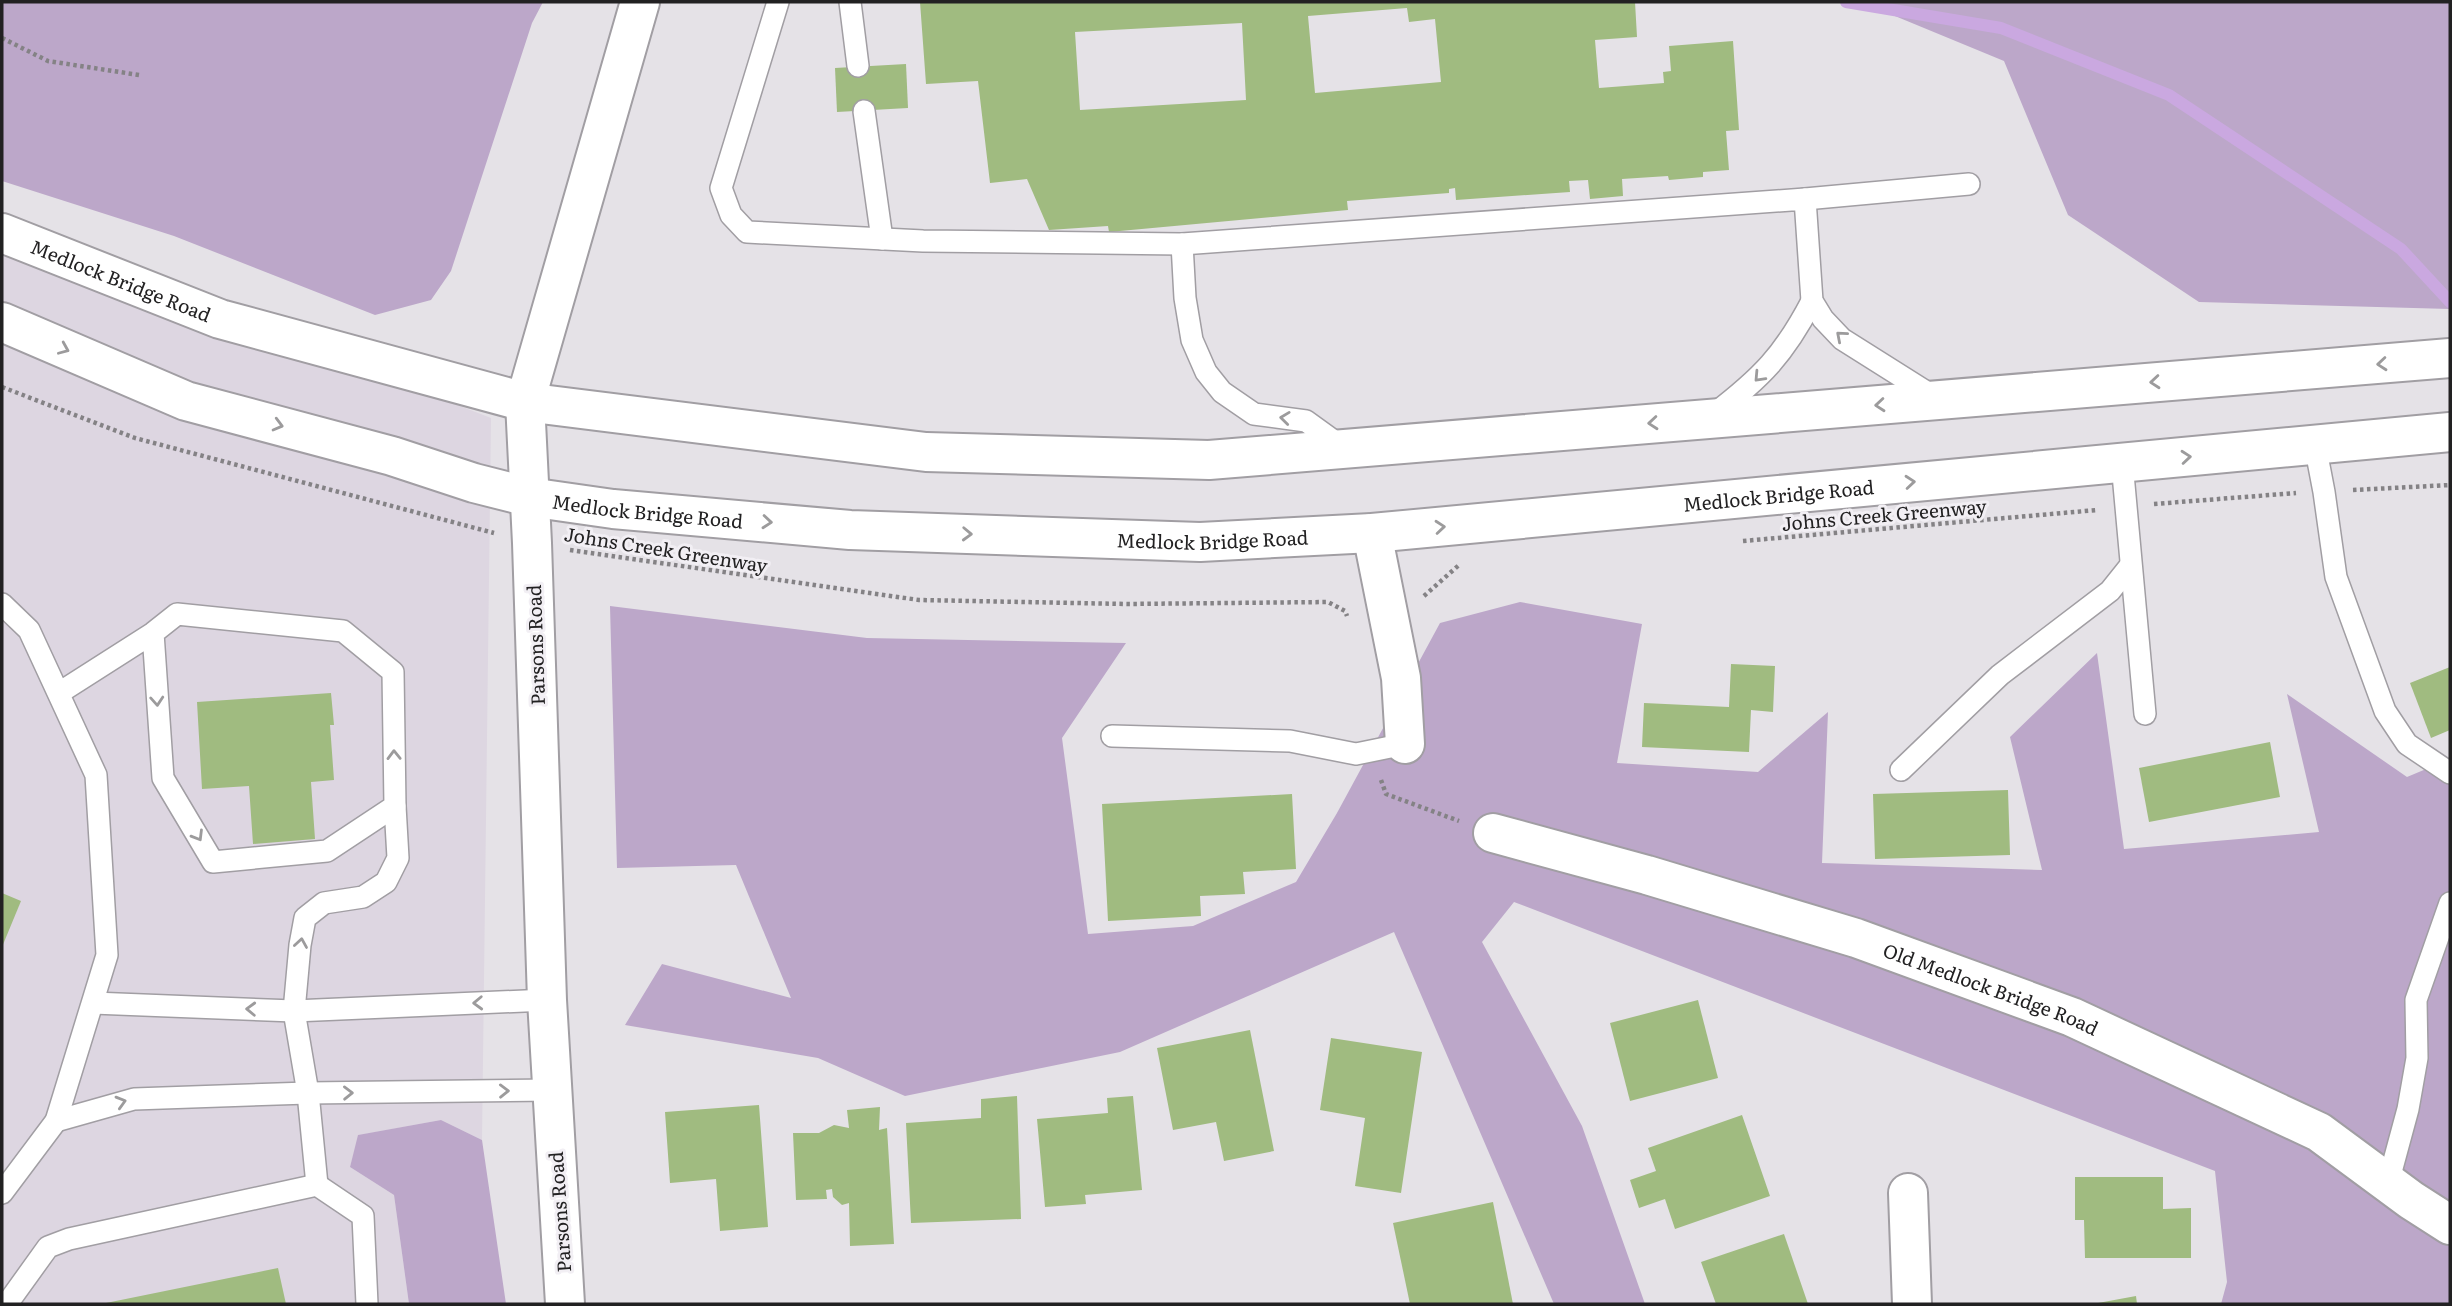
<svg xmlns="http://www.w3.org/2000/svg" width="2452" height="1306" font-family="Literata,serif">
	<rect width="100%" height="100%" fill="#e5e2e7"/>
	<path fill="#ddd6e1" d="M2,229l489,189 -9,722 -41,-20 -82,15 -9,32 44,28 15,109h-407z"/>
	<g fill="#bca7c9">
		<path d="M2,2h541l-11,21 -81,248 -20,29 -56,15 -201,-79 -172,-55z"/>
		<path d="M1861,2h589v307l-251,-7 -131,-87 -64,-154z"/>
		<path d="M1520,602l122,22 -25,139 141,9 70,-60 -6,151 220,7 -32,-133 87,-84 27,196 195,-17 -32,-138 120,83 43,-18v545h-229l6,-22 -12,-111 -701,-269 -32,40 100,184 63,178h-91l-160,-372 -274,120 -215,44 -87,-38 -193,-33 37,-61 129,34 -55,-133 -119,3 -7,-262 257,32 259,5 -64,95 26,196 105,-8 103,-44 41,-69 103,-190z"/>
		<path d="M441,1120l41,20 24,164h-97l-15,-109 -44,-28 8,-32z"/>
	</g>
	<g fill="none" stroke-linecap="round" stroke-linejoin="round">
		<path stroke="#caa8e0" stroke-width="12" d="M1846,2l155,26 168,67 232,154 49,53"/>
	</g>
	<g fill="#a0bb80" fill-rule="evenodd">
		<path d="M920,2h715l2,35 -42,3 4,48 65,-5 -1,-11 8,-1 -2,-25 64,-5 6,89 -13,1 3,39 -26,2v5l-34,3 -1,-4 -46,3 1,17 -33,3 -2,-19 -19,1 1,11 -114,8 -1,-12 -6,1v4l-102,8 1,9 -239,22 -1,-6 -59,4 -22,-51 -37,4 -12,-102 -52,3zM1407,8l2,14 26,-3 6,63 -126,11 -7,-77zM1242,23l4,77 -166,10 -5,-78z"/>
		<path d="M906,64l2,44 -71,4 -2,-44z"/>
		<path d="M1731,664l44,2 -2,46 -22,-2 -2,42 -107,-5 2,-44 85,4z"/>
		<path d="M2450,667v63l-19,8 -21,-55z"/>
		<path d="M331,693l3,32h-4l4,55 -23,2 4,57 -62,5 -4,-58 -47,3 -5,-87z"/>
		<path d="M2270,742l10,55 -131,25 -10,-54z"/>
		<path d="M2008,790l2,65 -135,4 -2,-65z"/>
		<path d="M1292,794l4,75 -53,3 2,22 -45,2 1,20 -93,5 -6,-117z"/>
		<path d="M2,893l19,8 -19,46z"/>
		<path d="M1698,1000l20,78 -88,23 -20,-78z"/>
		<path d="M1250,1030l24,121 -50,10 -8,-39 -43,8 -16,-82z"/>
		<path d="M1331,1038l91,14 -21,141 -46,-7 10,-68 -45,-8z"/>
		<path d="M1017,1096l4,123 -110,4 -5,-100 75,-5v-19z"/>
		<path d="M1133,1096l9,94 -57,5 1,9 -41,3 -8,-88 71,-6 -1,-15z"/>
		<path d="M759,1105l9,122 -48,4 -4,-52 -46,4 -5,-71z"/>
		<path d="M880,1107l-1,23 8,-2 7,116 -44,2 -1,-43 -7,2 -9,-8 -1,-8 -6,1 1,9 -31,1 -3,-67h26l15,-8 15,3 -2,-18z"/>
		<path d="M1742,1115l28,81 -95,33 -10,-30 -26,9 -9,-28 26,-9 -8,-23z"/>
		<path d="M2075,1177h88v32l28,-1v50h-106l-1,-38h-9z"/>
		<path d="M1493,1202l20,102h-103l-17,-81z"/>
		<path d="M1784,1234l24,70h-92l-15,-42z"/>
		<path d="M278,1268l8,36h-180v-1z"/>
		<path d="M2136,1296l1,8h-39v-1z"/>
	</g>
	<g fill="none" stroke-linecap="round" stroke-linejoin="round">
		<defs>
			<g id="service">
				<path d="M778,2l-57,186 10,27 16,17 176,9 259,3 623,-45 7,102 11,18 19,20 92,58"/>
				<path d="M850,2l8,64"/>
				<path d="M864,111l18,128"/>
				<path d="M1805,199l164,-15"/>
				<path d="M1182,244l3,54 7,42 14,32 16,20 32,22 52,7 36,26"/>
				<path d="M1714,414c47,-36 70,-59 98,-113"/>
				<path d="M2315,445l9,47 12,85 49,134 22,33 43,29"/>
				<path d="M2122,463l23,251"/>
				<path d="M2,604l27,26 67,145 11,180 -51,166 -54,72"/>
				<path d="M59,693l94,-60 24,-19 166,17 50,41 2,134 -68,45 -114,11 -50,-84 -10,-145"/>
				<path d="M1112,736l178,5 66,13 49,-10"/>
				<path d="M1901,770l99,-95 110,-84 20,-25"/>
				<path d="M93,1003l201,8 253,-11"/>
				<path d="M56,1121l78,-22 174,-6 244,-3"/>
				<path d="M2388,1183l20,-74 9,-51 -1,-58 34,-97"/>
				<path d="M317,1185l-9,-92 -14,-82 6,-66 5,-27 19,-15 39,-6 23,-15 12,-24 -3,-52"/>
				<path d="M7,1304l41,-57 21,-8 248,-54 46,31 4,88"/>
			</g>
			<g id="minor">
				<path d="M1372,533l29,145 4,66"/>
				<path id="s1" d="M1493,833l154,42 209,63 216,79 247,115 92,68 39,25"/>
				<path d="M1908,1193l4,111"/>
				<path d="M565,1304l-18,-304 -15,-457 -7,-141 115,-400"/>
			</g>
			<g id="trunk">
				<path id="s2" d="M2,233l218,86 305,83 401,50 283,8 1241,-102"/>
				<path id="s3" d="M2,322l184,79 206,55 82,27 55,14 84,12 237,21 350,12 172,-9 1078,-101"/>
			</g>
		</defs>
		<use href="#service" stroke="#a19ea3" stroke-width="24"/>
		<use href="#minor" stroke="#a19ea3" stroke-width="42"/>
		<use href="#trunk" stroke="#a19ea3" stroke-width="42"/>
		<g stroke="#848285" stroke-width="4.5" stroke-dasharray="3.5 3.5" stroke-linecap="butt">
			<path d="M2,38l46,23 91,14"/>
			<path d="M2,387l133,51 359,95"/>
			<path d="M2353,490l97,-5"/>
			<path d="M2154,504l142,-11"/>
			<path d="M1743,541l354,-31"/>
			<path d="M570,550l349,50 208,4 201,-2 17,9 2,5"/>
			<path d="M1424,596l35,-31"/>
			<path d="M1381,780l5,14 73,27"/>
		</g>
		<use href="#service" stroke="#fff" stroke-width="21"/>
		<use href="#minor" stroke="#fff" stroke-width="38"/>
		<use href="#trunk" stroke="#fff" stroke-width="38"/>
	</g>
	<defs><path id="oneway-chevron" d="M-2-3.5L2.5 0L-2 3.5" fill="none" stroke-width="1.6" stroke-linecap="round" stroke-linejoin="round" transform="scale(1.75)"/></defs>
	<g stroke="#9c9b9c">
		<use href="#oneway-chevron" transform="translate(1841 336) rotate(-139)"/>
		<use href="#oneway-chevron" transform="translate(64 349) rotate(23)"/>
		<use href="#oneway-chevron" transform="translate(2382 364) rotate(175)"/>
		<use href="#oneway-chevron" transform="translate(1759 377) rotate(133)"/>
		<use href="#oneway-chevron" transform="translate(2155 382) rotate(175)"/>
		<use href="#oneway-chevron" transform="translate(1880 405) rotate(175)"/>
		<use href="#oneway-chevron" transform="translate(1285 418) rotate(-173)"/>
		<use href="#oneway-chevron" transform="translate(1653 423) rotate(175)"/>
		<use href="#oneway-chevron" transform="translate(278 425) rotate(15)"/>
		<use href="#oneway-chevron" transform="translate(2186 457) rotate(-5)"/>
		<use href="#oneway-chevron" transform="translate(1910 482) rotate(-5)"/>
		<use href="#oneway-chevron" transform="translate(767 522) rotate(5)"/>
		<use href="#oneway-chevron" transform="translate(1440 527) rotate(-5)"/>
		<use href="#oneway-chevron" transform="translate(967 534) rotate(2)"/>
		<use href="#oneway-chevron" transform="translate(157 701) rotate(86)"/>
		<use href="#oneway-chevron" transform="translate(394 755) rotate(-91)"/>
		<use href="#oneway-chevron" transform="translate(198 836) rotate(59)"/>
		<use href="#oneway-chevron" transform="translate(301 943) rotate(-81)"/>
		<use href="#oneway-chevron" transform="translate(478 1003) rotate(178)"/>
		<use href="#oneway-chevron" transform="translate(251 1009) rotate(-178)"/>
		<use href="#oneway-chevron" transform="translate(504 1091) rotate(-1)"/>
		<use href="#oneway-chevron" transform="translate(348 1093) rotate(-1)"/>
		<use href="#oneway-chevron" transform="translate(121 1102) rotate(-16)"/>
	</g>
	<g text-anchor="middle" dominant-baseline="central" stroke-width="6" stroke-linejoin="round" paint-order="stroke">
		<g font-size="19" fill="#222122" stroke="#f2eff4">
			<text stroke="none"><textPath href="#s2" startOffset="128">Medlock Bridge Road</textPath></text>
			<text stroke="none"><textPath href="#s3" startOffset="1810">Medlock Bridge Road</textPath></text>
			<text stroke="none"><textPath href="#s3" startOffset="676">Medlock Bridge Road</textPath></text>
			<text transform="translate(1884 514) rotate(-5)">Johns Creek Greenway</text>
			<text stroke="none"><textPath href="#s3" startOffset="1242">Medlock Bridge Road</textPath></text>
			<text transform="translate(666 549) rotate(9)">Johns Creek Greenway</text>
			<text transform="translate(535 645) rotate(-92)">Parsons Road</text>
			<text stroke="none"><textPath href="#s1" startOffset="522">Old Medlock Bridge Road</textPath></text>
			<text transform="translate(559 1212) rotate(-94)">Parsons Road</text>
		</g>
	</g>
	<rect width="2452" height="1306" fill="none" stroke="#222122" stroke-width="7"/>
</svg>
